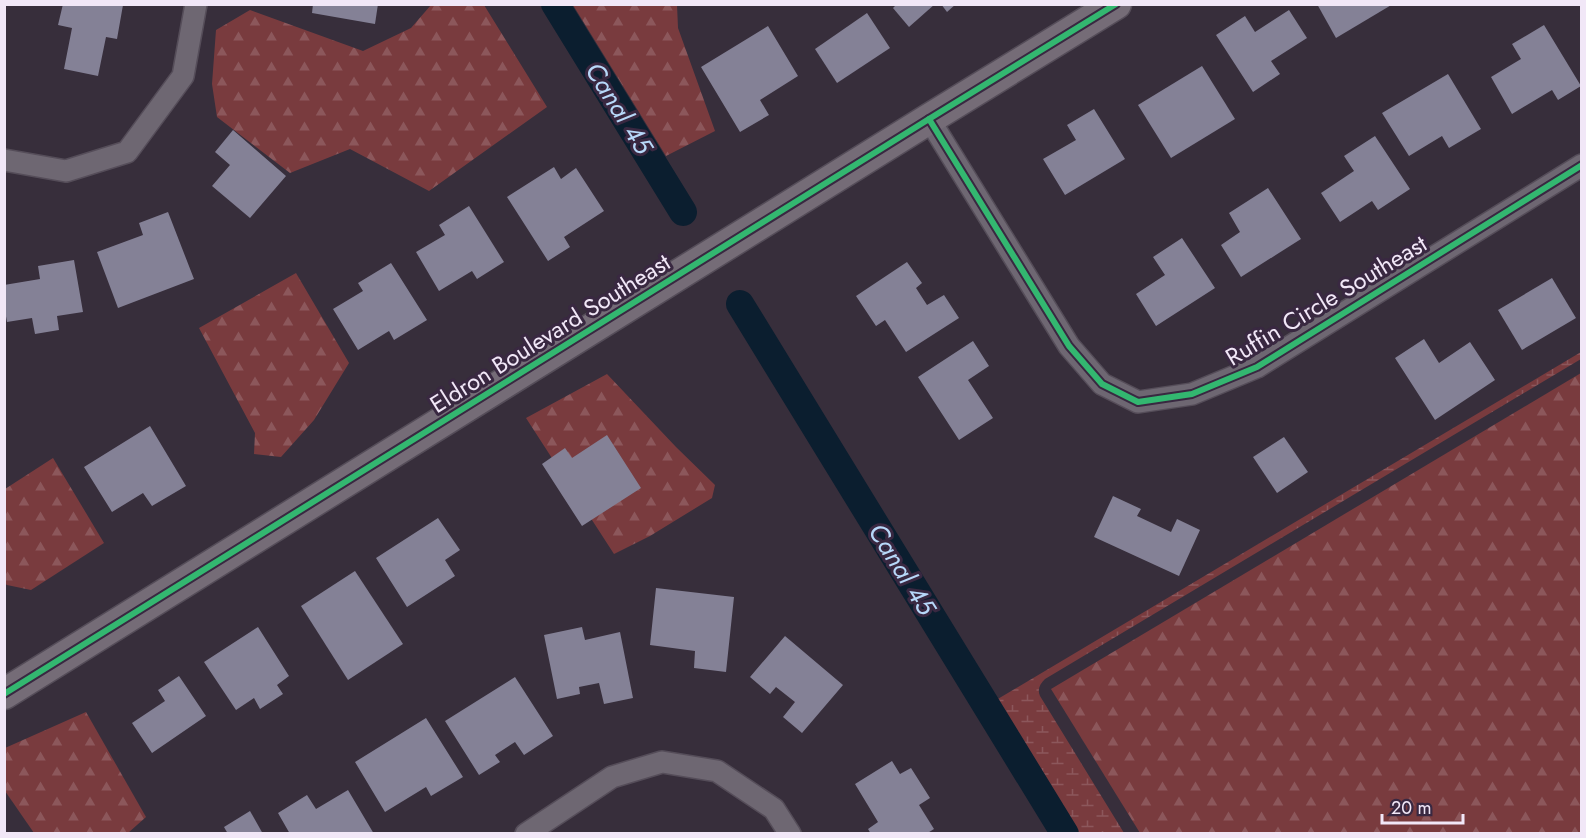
<svg xmlns="http://www.w3.org/2000/svg" width="1586" height="838" font-family="Jost,sans-serif">
	<defs>
		<pattern id="forest-firs" width="22" height="20" patternUnits="userSpaceOnUse" patternTransform="scale(1.5)"><rect width="22" height="20" fill="#793b3e"/><path d="M5 1l3.5 6h-7zM16 11l3.5 6h-7z" fill="#8c575b"/></pattern>
		<pattern id="wetland-marsh" width="20" height="14" patternUnits="userSpaceOnUse" patternTransform="scale(1.5)"><rect width="20" height="14" fill="#793b3e"/><path d="M1 5h8M5 5V1M11 12h8M15 12V8" fill="none" stroke="#8c575b"/></pattern>
	</defs>
	<rect width="100%" height="100%" fill="#372e3b"/>
	<g fill="url(#forest-firs)">
		<path d="M431,5h53l63,102 -118,84 -79,-42 -60,24 -73,-56 -5,-33 4,-54 34,-20 113,41 48,-23z"/>
		<path d="M573,5h104l1,23 37,103 -49,25z"/>
		<path d="M296,273l53,90 -35,57 -33,37 -27,-3 1,-21 -56,-105z"/>
		<path d="M1581,373v460h-441l-89,-144z"/>
		<path d="M607,374l69,73 39,38 -3,13 -62,38 -36,18 -88,-136z"/>
		<path d="M53,458l51,85 -73,47 -24,-5 -3,-2 1,-94z"/>
		<path d="M86,712l60,105 -18,16h-94l-29,-42v-43z"/>
	</g>
	<path fill="url(#wetland-marsh)" d="M1581,352v7l-536,320c-5,5 -8,10 -5,17l84,137h-56l-77,-130z"/>
	<g fill="none" stroke-linecap="round" stroke-linejoin="round">
		<g stroke="#0b1e2f" stroke-width="28">
			<path d="M555,4l128,208"/>
			<path d="M740,304l325,530"/>
		</g>
	</g>
	<g fill="#848196">
		<path d="M63,4l60,1 -6,34 -11,-2 -8,39 -34,-7 8,-41 -14,-3z"/>
		<path d="M313,4h65l-3,20 -63,-11z"/>
		<path d="M897,4h38l-26,23 -16,-19z"/>
		<path d="M941,4h15l-9,8z"/>
		<path d="M1317,4h76l-57,34z"/>
		<path d="M1289,10l18,28 -36,23 9,13 -27,18 -37,-57 29,-19 10,16z"/>
		<path d="M867,13l23,35 -53,35 -22,-34z"/>
		<path d="M1544,25l37,61 -23,14 -6,-10 -40,24 -21,-37 30,-18 -9,-15z"/>
		<path d="M768,26l30,50 -38,24 9,15 -29,17 -39,-65z"/>
		<path d="M1202,66l33,53 -64,39 -33,-53z"/>
		<path d="M1448,74l33,55 -32,19 -7,-12 -33,20 -27,-43z"/>
		<path d="M1094,109l31,50 -60,36 -22,-36 33,-19 -9,-15z"/>
		<path d="M233,130l53,46 -36,42 -38,-32 18,-21 -15,-13z"/>
		<path d="M1375,136l35,53 -32,21 -6,-9 -32,21 -19,-29 33,-22 -10,-15z"/>
		<path d="M554,167l7,12 15,-11 28,43 -40,26 6,10 -22,14 -41,-64z"/>
		<path d="M1268,188l33,51 -60,38 -20,-32 19,-13 -11,-19z"/>
		<path d="M469,206l35,56 -27,17 -5,-8 -33,20 -23,-39 29,-17 -6,-10z"/>
		<path d="M168,212l26,67 -76,29 -21,-56 46,-17 -4,-12z"/>
		<path d="M1182,238l33,50 -59,38 -20,-32 29,-19 -12,-18z"/>
		<path d="M74,260l9,52 -26,4 2,14 -24,4 -3,-16 -25,4 -3,-17v-20l36,-6 -2,-13z"/>
		<path d="M907,262l15,21 -6,5 11,17 17,-10 15,23 -53,34 -21,-32 -9,6 -20,-30z"/>
		<path d="M391,263l36,57 -33,20 -5,-9 -31,19 -25,-41 30,-18 -5,-8z"/>
		<path d="M1552,278l24,40 -54,32 -24,-40z"/>
		<path d="M1424,339l15,24 31,-21 25,38 -60,40 -40,-62z"/>
		<path d="M973,341l16,25 -21,14 25,38 -34,22 -41,-63z"/>
		<path d="M150,426l36,60 -34,20 -9,-13 -31,19 -28,-45z"/>
		<path d="M607,435l34,53 -59,38 -40,-62 23,-16 7,10z"/>
		<path d="M1284,437l24,35 -31,21 -24,-36z"/>
		<path d="M1113,496l28,13 -4,7 34,16 6,-13 23,11 -21,46 -85,-39z"/>
		<path d="M438,518l22,32 -15,10 10,16 -48,31 -31,-49z"/>
		<path d="M355,571l48,73 -55,36 -47,-74z"/>
		<path d="M656,588l78,9 -8,75 -32,-4 1,-17 -45,-6z"/>
		<path d="M258,627l31,49 -12,9 6,9 -23,15 -6,-11 -18,12 -32,-48z"/>
		<path d="M582,627l3,13 35,-8 13,66 -29,6 -5,-21 -20,4 1,7 -23,5 -13,-64z"/>
		<path d="M785,636l58,49 -41,48 -19,-16 12,-15 -19,-15 -6,7 -20,-17z"/>
		<path d="M179,676l27,40 -54,37 -20,-30 33,-22 -7,-11z"/>
		<path d="M515,677l38,59 -29,19 -9,-13 -20,13 5,7 -21,13 -34,-54z"/>
		<path d="M426,718l37,59 -32,19 -5,-9 -41,25 -30,-50z"/>
		<path d="M892,761l8,13 11,-6 19,30 -11,7 15,24 -8,5h-55l-3,-5 10,-7 -23,-38z"/>
		<path d="M348,790l26,44h-84l-12,-21 29,-18 9,14z"/>
		<path d="M250,811l13,23h-35l-4,-7z"/>
	</g>
	<g fill="none" stroke-linecap="round" stroke-linejoin="round">
		<defs>
			<g id="street">
				<path d="M929,119l140,227 33,38 36,18 54,-8 65,-27 325,-202"/>
				<path d="M4,160l62,11 61,-19 56,-76 13,-72"/>
				<path d="M526,834l86,-57 50,-15 55,9 57,38 16,25"/>
			</g>
			<path id="secondary" d="M4,694l925,-575 187,-115"/>
		</defs>
		<use href="#street" stroke="#554d59" stroke-width="24"/>
		<use href="#secondary" stroke="#554d59" stroke-width="33"/>
		<use href="#street" stroke="#6e6772" stroke-width="21"/>
		<use href="#secondary" stroke="#756c77" stroke-width="30"/>
		<defs>
			<g id="cycleway">
				<path d="M929,119l140,227 33,38 36,18 54,-8 65,-27 325,-202"/>
				<path d="M4,694l925,-575 187,-115"/>
			</g>
		</defs>
		<use href="#cycleway" stroke="#392841" stroke-width="10"/>
		<use href="#cycleway" stroke="#33b770" stroke-width="6"/>
	</g>
	<g text-anchor="middle" dominant-baseline="central" stroke-width="6" stroke-linejoin="round" paint-order="stroke">
		<g font-size="24" fill="#f1e7f7" stroke="#392841">
			<text transform="translate(1326 300) rotate(-31)">Ruffin Circle Southeast</text>
			<text transform="translate(550 333) rotate(-32)">Eldron Boulevard Southeast</text>
		</g>
		<g font-size="26" font-style="italic" fill="#b7d8f9" stroke="#392841">
			<text transform="translate(619 108) rotate(58)">Canal 45</text>
			<text transform="translate(902 569) rotate(58)">Canal 45</text>
		</g>
	</g>
	<rect width="1586" height="838" fill="none" stroke="#f1e7f7" stroke-width="12"/>
	<path d="M1382 814v9h81v-9" fill="none" stroke="#f1e7f7" stroke-width="3"/>
	<text x="1391" y="814" font-size="18" fill="#f1e7f7" stroke="#392841" stroke-width="4.5" paint-order="stroke">20 m</text>
</svg>
